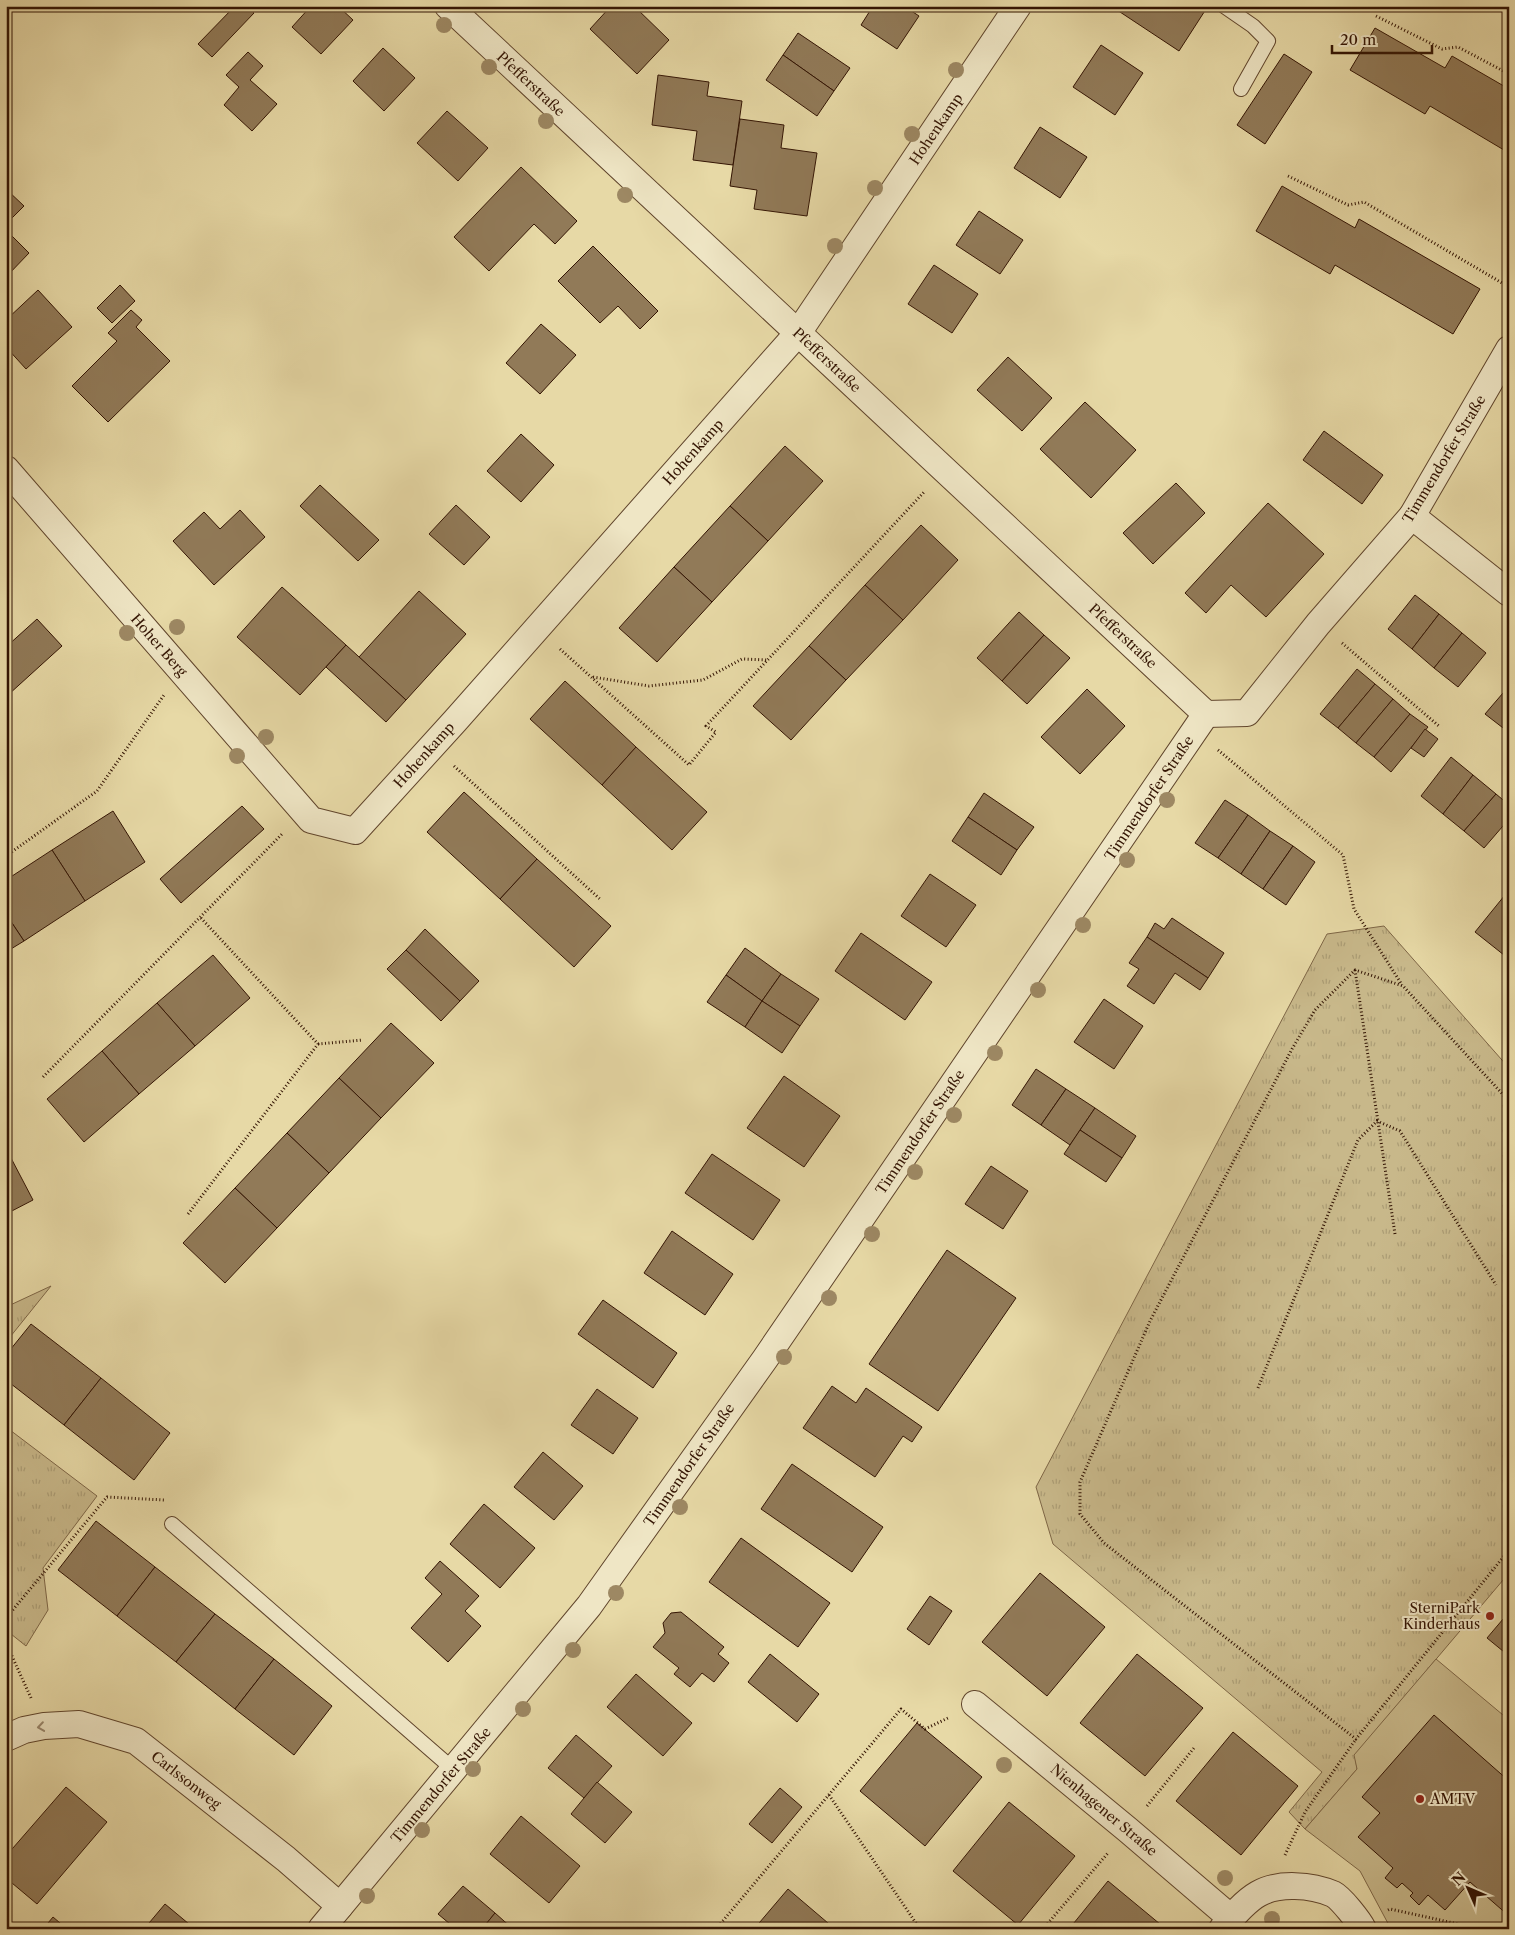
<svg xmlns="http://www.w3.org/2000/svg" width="1515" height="1935" font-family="'Libre Caslon Text',serif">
	<defs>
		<pattern id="grass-tufts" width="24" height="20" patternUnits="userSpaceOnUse" patternTransform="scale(1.25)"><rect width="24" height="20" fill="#c8b88a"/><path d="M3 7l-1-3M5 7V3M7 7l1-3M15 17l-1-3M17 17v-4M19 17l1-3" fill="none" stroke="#ac9d75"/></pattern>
	</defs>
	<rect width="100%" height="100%" fill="#e7d9a6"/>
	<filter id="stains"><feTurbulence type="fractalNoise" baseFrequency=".004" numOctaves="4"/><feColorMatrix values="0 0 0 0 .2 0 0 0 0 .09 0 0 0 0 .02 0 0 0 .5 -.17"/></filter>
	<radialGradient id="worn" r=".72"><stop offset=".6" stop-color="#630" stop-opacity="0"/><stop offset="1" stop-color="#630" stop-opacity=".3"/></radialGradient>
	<g fill="url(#grass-tufts)" stroke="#7e6646">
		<path d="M1384,926l125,142v505l-154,182 2,14 -52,60 -16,-17 33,-40 -269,-228 -17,-57 291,-553z"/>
		<path d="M51,1286l-45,56v-35z"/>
		<path d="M6,1427l91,69 -54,72 5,42 -22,36 -20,-16z"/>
	</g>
	<path fill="#c8b88a" stroke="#7e6646" d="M1436,1659l73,61v209h-118l-31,-58 -55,-42 52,-60 -3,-14z"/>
	<g fill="#917a58" stroke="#331403">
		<path d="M235,6h12l7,7 -42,44 -14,-13z"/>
		<path d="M311,6h27l15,14 -32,34 -29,-27z"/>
		<path d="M611,6h23l35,34 -32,34 -47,-45z"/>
		<path d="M873,6h31l15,10 -22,33 -36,-24z"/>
		<path d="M1119,6h89l-29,45 -62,-41z"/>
		<path d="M1375,28l70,40 7,-12 57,33v64l-79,-47 -5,8 -75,-44z"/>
		<path d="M798,33l52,35 -16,23 -51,-36z"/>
		<path d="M1101,45l42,28 -28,42 -42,-28z"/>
		<path d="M383,48l32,30 -31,33 -31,-30z"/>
		<path d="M248,52l15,14 -13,14 27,24 -25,27 -28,-26 15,-18 -13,-12z"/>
		<path d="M1284,54l28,18 -47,72 -28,-19z"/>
		<path d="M783,55l51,36 -17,25 -51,-36z"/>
		<path d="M658,75l51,7 -2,14 35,5 -9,64 -40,-5 4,-29 -45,-6z"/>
		<path d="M447,111l41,37 -30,33 -41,-38z"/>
		<path d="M740,119l44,6 -3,23 36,5 -10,63 -53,-7 3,-19 -27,-4z"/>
		<path d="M1040,127l47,30 -27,41 -46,-30z"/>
		<path d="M521,167l56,54 -22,23 -21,-20 -45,47 -35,-34z"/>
		<path d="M1282,186l73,42 4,-9 121,70 -27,45 -118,-69 -5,9 -74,-43z"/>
		<path d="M6,189l18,17 -18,18z"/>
		<path d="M979,211l44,29 -23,34 -44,-29z"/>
		<path d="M6,230l23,23 -23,24z"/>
		<path d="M593,246l65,65 -18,18 -22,-23 -18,17 -42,-42z"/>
		<path d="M934,265l44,29 -26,39 -44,-29z"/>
		<path d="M120,285l15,16 -23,22 -15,-15z"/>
		<path d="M38,290l34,37 -46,42 -20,-22v-27z"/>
		<path d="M131,310l11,10 -6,7 34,34 -62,61 -36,-36 45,-45 -9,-8z"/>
		<path d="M541,324l35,31 -36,39 -34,-31z"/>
		<path d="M1008,357l44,41 -30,33 -45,-41z"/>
		<path d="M1085,402l51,48 -45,48 -51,-49z"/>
		<path d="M1324,431l59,44 -21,29 -59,-44z"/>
		<path d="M521,434l33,31 -33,37 -34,-31z"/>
		<path d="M785,446l38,35 -55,60 -38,-35z"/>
		<path d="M1176,483l29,30 -52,51 -30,-31z"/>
		<path d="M320,485l59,55 -21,21 -58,-55z"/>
		<path d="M1268,503l56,51 -58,63 -35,-32 -25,28 -21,-20z"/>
		<path d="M456,505l34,32 -26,28 -35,-31z"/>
		<path d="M730,506l38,35 -56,61 -38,-35z"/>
		<path d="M240,510l25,27 -51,48 -41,-44 31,-29 16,17z"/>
		<path d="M921,525l37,35 -55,60 -38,-35z"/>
		<path d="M674,567l38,35 -55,60 -38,-34z"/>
		<path d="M865,585l38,35 -57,60 -37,-34z"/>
		<path d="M282,587l64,58 -46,50 -63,-58z"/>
		<path d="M419,591l47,43 -60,66 -47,-43z"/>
		<path d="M1415,595l24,19 -27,35 -24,-20z"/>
		<path d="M1019,612l25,23 -42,46 -25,-23z"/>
		<path d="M1439,614l23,19 -28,35 -22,-19z"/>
		<path d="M37,619l25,27 -54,49 -2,-1v-47z"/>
		<path d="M1462,633l24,20 -28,34 -24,-19z"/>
		<path d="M1044,635l26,23 -43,46 -25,-23z"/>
		<path d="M346,645l60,55 -20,22 -60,-55z"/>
		<path d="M809,646l37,34 -55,60 -38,-34z"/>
		<path d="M1357,669l18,15 -37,44 -18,-14z"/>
		<path d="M565,681l71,66 -34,38 -72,-66z"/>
		<path d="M1375,684l18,15 -37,44 -18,-15z"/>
		<path d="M1509,686v42l-2,3 -22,-17z"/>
		<path d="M1087,689l38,37 -45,48 -39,-37z"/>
		<path d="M1393,699l17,15 -36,43 -18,-14z"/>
		<path d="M1410,714l18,13 -37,45 -17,-15z"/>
		<path d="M1425,729l13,10 -14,18 -13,-9z"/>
		<path d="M636,747l71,65 -35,38 -70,-65z"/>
		<path d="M1451,757l22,18 -30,39 -22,-18z"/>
		<path d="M1473,775l23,19 -32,37 -21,-17z"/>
		<path d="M464,792l73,67 -37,40 -73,-67z"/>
		<path d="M984,793l50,34 -17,23 -49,-33z"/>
		<path d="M1496,794l13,11v14l-25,29 -20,-17z"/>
		<path d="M1225,800l23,15 -30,43 -23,-15z"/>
		<path d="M242,806l22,23 -83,74 -21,-24z"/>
		<path d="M113,811l32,51 -60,39 -33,-51z"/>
		<path d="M1248,815l22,16 -29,43 -23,-16z"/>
		<path d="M968,817l49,33 -16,25 -49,-34z"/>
		<path d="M1270,831l23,15 -30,43 -22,-15z"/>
		<path d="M1293,846l22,16 -29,43 -23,-16z"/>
		<path d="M52,850l33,51 -61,40 -18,-27v-34z"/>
		<path d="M537,859l74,67 -37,41 -74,-68z"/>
		<path d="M930,874l46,31 -30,42 -45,-31z"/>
		<path d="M1509,890v69l-34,-27z"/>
		<path d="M6,914l18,27 -18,11z"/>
		<path d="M1172,918l52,35 -16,25 -61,-41 8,-14 9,6z"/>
		<path d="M425,929l54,52 -19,20 -54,-51z"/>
		<path d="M861,933l71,49 -27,38 -70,-49z"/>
		<path d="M1147,937l61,41 -8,12 -25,-17 -21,31 -27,-18 12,-17 -10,-6z"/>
		<path d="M745,948l36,26 -19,27 -36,-26z"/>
		<path d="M406,950l54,51 -19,20 -54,-52z"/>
		<path d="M213,955l37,43 -55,48 -38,-43z"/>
		<path d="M781,974l38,25 -19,27 -38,-25z"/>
		<path d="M726,975l36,26 -17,26 -38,-25z"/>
		<path d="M1104,999l39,27 -29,43 -40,-27z"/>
		<path d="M762,1001l38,25 -18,27 -37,-26z"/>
		<path d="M157,1003l38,43 -56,48 -37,-43z"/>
		<path d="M391,1023l43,40 -53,55 -42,-40z"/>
		<path d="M102,1051l37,43 -55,48 -37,-43z"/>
		<path d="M1036,1069l30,20 -25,36 -29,-20z"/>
		<path d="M784,1076l56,40 -36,51 -57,-39z"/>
		<path d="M339,1078l42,40 -52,55 -42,-40z"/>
		<path d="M1066,1089l29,19 -25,37 -29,-20z"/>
		<path d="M1095,1108l41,28 -14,22 -42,-28z"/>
		<path d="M1080,1130l42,28 -16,24 -42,-28z"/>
		<path d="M287,1133l42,40 -52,55 -42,-40z"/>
		<path d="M712,1154l68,46 -27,40 -68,-47z"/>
		<path d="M11,1158l22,42 -27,14v-54z"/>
		<path d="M991,1166l37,25 -25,38 -38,-25z"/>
		<path d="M235,1188l42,40 -52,55 -42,-40z"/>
		<path d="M672,1231l61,43 -28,41 -61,-42z"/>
		<path d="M947,1250l69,48 -78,113 -69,-47z"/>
		<path d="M603,1300l74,53 -24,35 -75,-54z"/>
		<path d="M31,1324l70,54 -37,47 -58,-45v-25z"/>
		<path d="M101,1378l69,55 -36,47 -70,-55z"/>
		<path d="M832,1386l24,17 10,-15 56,39 -10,15 -9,-6 -28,41 -72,-49z"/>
		<path d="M597,1389l41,29 -25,36 -42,-29z"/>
		<path d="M543,1452l40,34 -29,34 -40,-33z"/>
		<path d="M792,1464l91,63 -31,45 -91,-63z"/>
		<path d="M484,1504l51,44 -35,40 -50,-44z"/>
		<path d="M96,1521l59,46 -38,49 -59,-46z"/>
		<path d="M741,1538l89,65 -32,44 -89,-65z"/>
		<path d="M440,1561l39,35 -14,15 16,15 -33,36 -37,-34 31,-34 -17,-16z"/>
		<path d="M155,1567l60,47 -39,48 -59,-46z"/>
		<path d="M1040,1573l65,54 -58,69 -65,-54z"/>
		<path d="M930,1596l22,15 -23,34 -22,-16z"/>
		<path d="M681,1612l43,35 -6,7 11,9 -15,19 -12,-9 -12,14 -16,-13 5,-6 -26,-21 12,-14 -2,-10 8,-10z"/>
		<path d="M1509,1612v44l-22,-18z"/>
		<path d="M215,1614l59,45 -39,50 -59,-47z"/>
		<path d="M770,1654l49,40 -22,28 -49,-40z"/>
		<path d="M1137,1654l66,54 -58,68 -65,-53z"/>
		<path d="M274,1659l58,47 -38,49 -59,-46z"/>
		<path d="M636,1674l56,49 -29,33 -56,-49z"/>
		<path d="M1434,1715l75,66v135l-39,-34 -25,28 -17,-15 -9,10 -9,-9 3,-3 -11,-10 -5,5 -12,-10 8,-10 -35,-31 22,-24 -18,-16z"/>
		<path d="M917,1723l65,54 -57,69 -65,-55z"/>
		<path d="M1233,1732l65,54 -57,69 -65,-54z"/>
		<path d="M576,1735l36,31 -28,32 -36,-30z"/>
		<path d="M597,1782l35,30 -27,31 -34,-29z"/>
		<path d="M66,1787l41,35 -70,82 -31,-26v-22z"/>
		<path d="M780,1788l22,19 -30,36 -23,-19z"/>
		<path d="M1009,1802l66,54 -57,69 -65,-54z"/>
		<path d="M521,1816l59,50 -31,37 -59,-49z"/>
		<path d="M1108,1881l58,48h-97z"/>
		<path d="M463,1886l32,27 -13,16h-26l-18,-15z"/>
		<path d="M788,1889l47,40h-81z"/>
		<path d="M165,1904l30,25h-51z"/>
		<path d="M495,1913l18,16h-31z"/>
		<path d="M53,1917l14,12h-24z"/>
	</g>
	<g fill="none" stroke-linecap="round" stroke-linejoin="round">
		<defs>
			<g id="service">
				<path d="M1224,6l29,20 15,15 -27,48"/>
				<path d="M172,1524l282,246"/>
			</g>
			<g id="minor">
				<path d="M448,6l758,708"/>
				<path d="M6,469l305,351 44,11 100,-110 343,-388 220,-327"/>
				<path d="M1412,516l97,77"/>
				<path d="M1206,714l41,-1 71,-89 94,-108 97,-167"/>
				<path d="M975,1704l153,126 103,88"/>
				<path d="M6,1738l18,-8 20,-4 35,-2 57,17 150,118 54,47"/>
				<path d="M321,1929l268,-323 176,-247 441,-645"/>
				<path d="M1222,1929c10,-12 22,-27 36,-35 20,-12 54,-9 75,0 8,4 26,27 30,35"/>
			</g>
		</defs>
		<use href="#service" stroke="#60452c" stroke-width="16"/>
		<use href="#minor" stroke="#60452c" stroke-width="28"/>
		<g stroke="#331403" stroke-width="3" stroke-dasharray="1 2.5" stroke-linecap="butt">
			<path d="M1376,16l66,33 16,-2 51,27"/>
			<path d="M1288,176l60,29 16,-3 145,85"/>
			<path d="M1342,643l98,84"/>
			<path d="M560,649l129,116 27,-33 -10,-6 219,-235"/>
			<path d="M593,677l56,9 54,-6 39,-21 26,1"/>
			<path d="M1218,750l125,105 11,54 48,76"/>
			<path d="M454,766l147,134"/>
			<path d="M6,856l91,-65 67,-96"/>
			<path d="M1355,970l40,264"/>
			<path d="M318,1044l45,-4"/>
			<path d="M43,1077l240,-244"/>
			<path d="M1509,1101l-106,-115 -48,-16 -40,40 -23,39 -142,272 -70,161v32l24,29 252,196 153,-189"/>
			<path d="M188,1214l130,-170 -118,-127"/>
			<path d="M1258,1388l100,-248 19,-19 23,10 96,154"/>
			<path d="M6,1618l101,-121 57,3"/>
			<path d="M6,1643l25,55"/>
			<path d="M829,1795l91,134"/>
			<path d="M1147,1806l47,-58"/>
			<path d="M1285,1855l20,-43 51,-73"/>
			<path d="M1388,1910l2,-1 77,17 7,3"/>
			<path d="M716,1929l185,-220 24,20 23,-11"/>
			<path d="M1043,1929l65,-76"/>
		</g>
		<use href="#service" stroke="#efe6c5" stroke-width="14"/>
		<use href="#minor" stroke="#efe6c5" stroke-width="26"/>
	</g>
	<g fill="#9d8863">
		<circle cx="444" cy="25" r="8"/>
		<circle cx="489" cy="67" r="8"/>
		<circle cx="956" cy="70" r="8"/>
		<circle cx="546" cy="121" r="8"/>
		<circle cx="912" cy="134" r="8"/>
		<circle cx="875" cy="188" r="8"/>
		<circle cx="625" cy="195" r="8"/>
		<circle cx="835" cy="246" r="8"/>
		<circle cx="177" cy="627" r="8"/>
		<circle cx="127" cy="633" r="8"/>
		<circle cx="266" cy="737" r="8"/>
		<circle cx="237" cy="756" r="8"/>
		<circle cx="1167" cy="800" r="8"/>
		<circle cx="1127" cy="860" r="8"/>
		<circle cx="1083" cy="925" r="8"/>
		<circle cx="1038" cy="990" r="8"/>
		<circle cx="995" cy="1053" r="8"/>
		<circle cx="954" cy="1115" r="8"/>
		<circle cx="915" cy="1172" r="8"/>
		<circle cx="872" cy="1234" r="8"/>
		<circle cx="829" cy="1298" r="8"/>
		<circle cx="784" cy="1357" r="8"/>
		<circle cx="680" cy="1507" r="8"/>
		<circle cx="616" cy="1593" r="8"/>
		<circle cx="573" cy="1650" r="8"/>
		<circle cx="523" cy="1709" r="8"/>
		<circle cx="1004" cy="1765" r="8"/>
		<circle cx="473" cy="1769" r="8"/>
		<circle cx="422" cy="1830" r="8"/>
		<circle cx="1225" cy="1878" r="8"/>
		<circle cx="367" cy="1896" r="8"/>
		<circle cx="1272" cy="1919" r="8"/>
	</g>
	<defs><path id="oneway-chevron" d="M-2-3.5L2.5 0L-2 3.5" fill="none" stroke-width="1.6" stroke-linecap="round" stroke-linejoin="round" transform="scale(1.25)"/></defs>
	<use stroke="#9a886e" href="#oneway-chevron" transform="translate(41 1727) rotate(172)"/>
	<g fill="#8f2418" stroke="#efe6c5" stroke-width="2">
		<circle cx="1490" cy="1616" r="5"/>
		<circle cx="1420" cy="1799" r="5"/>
	</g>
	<g text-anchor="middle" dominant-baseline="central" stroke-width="4" stroke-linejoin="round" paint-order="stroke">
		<g font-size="14" fill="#331403" stroke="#efe6c5">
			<text transform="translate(531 84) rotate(43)">Pfefferstraße</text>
			<text transform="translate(936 129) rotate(-56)">Hohenkamp</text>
			<text transform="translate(827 360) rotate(43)">Pfefferstraße</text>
			<text transform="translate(693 452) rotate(-48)">Hohenkamp</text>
			<text transform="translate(1444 459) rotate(-59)">Timmendorfer Straße</text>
			<text transform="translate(1123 636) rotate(43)">Pfefferstraße</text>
			<text transform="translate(159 645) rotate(49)">Hoher Berg</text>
			<text transform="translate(424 755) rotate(-48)">Hohenkamp</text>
			<text transform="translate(1149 798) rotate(-56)">Timmendorfer Straße</text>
			<text transform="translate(920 1132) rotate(-56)">Timmendorfer Straße</text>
			<text transform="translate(689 1465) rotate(-55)">Timmendorfer Straße</text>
			<text transform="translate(186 1780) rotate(38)">Carlssonweg</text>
			<text transform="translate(441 1785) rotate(-50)">Timmendorfer Straße</text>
			<text transform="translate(1104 1810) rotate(40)">Nienhagener Straße</text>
		</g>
		<g font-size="14" fill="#331403" stroke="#efe6c5" text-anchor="end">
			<text x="1480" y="1608">SterniPark<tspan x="1480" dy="16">Kinderhaus</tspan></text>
			<text x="1430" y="1799" text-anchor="start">AMTV</text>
		</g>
	</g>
	<rect width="1515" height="1935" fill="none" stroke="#e7d9a6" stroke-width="25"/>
	<rect x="8" y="8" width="1500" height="1920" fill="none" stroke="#331403" stroke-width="2.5"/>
	<rect x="12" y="12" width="1490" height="1910" fill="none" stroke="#331403"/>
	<g transform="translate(1468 1888) rotate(315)" stroke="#efe6c5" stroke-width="4" paint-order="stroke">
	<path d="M0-4L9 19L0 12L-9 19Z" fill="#331403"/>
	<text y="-8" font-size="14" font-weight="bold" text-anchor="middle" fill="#331403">N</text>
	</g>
	<path d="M1332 45v8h100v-8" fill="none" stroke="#331403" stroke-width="2.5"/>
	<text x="1340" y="45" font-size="15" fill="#331403" stroke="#efe6c5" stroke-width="4" paint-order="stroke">20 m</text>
	<rect width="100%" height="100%" filter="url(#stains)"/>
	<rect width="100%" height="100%" fill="url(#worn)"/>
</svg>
